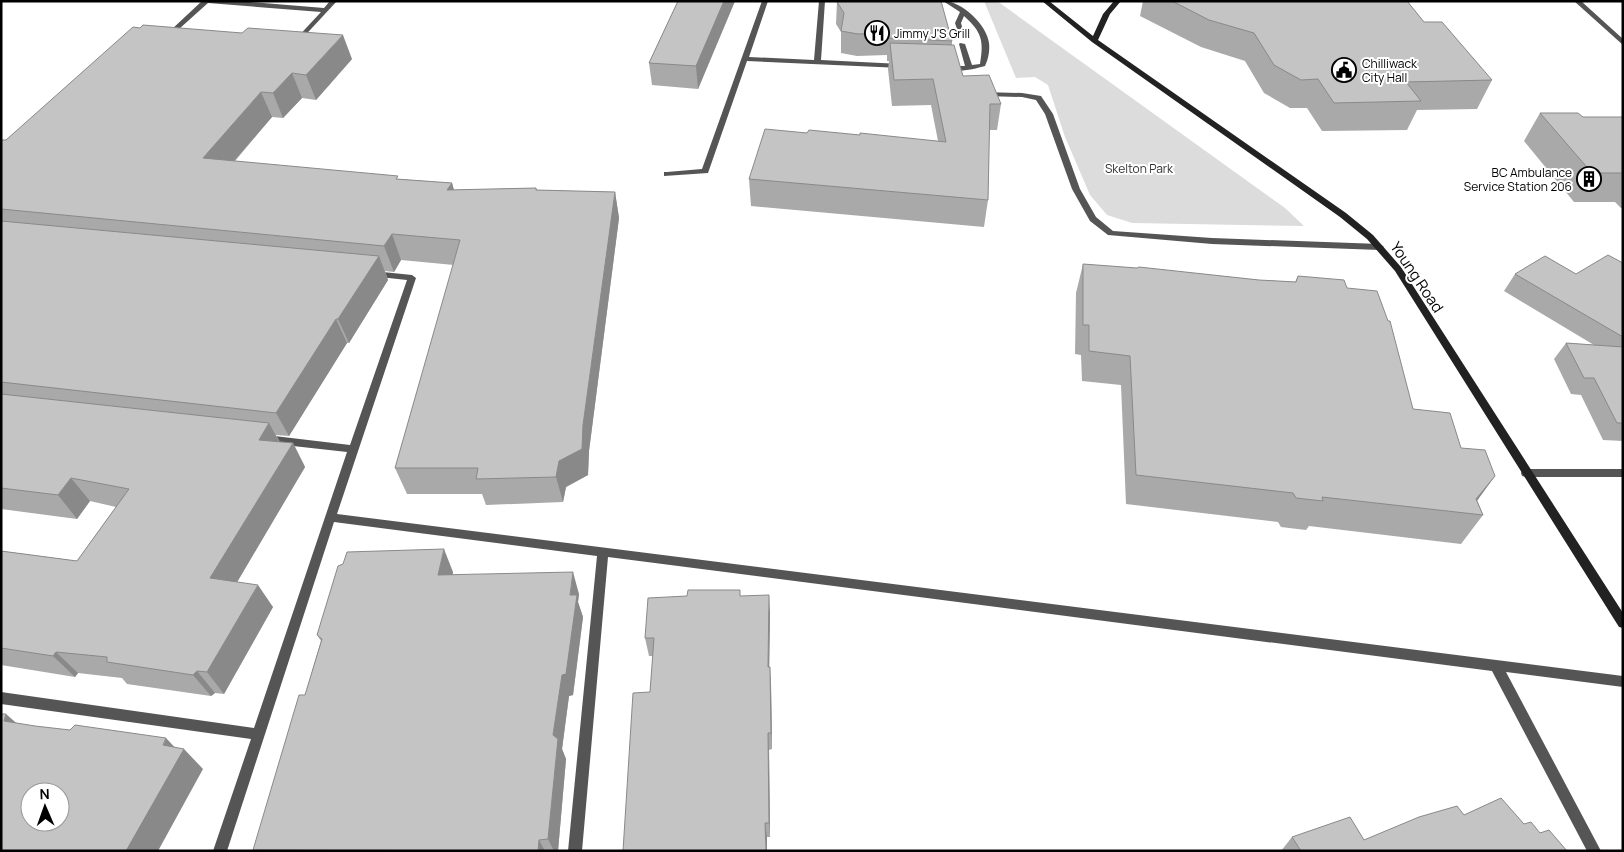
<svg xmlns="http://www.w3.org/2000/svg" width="1624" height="852" font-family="Manrope,sans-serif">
	<rect width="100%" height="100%" fill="#fff"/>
	<path fill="#dcdcdc" d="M984,1h13l288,207 19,18 -172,-3 -25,-8 -17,-20 -25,-58 -17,-52 -13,-8 -19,1z"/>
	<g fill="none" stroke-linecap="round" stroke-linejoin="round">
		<g fill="#555" fill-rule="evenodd">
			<path d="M202,1h36l86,7 6,-7h7l-39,42 -2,1 -3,-2 1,-1 27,-29 -113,-9 -29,26 3,1v2h-11v-2z"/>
			<path d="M762,1h6l-19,56 65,3 5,-59h6l-4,59 80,4 4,2 -4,2 -154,-7 -39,112 -44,3v-4h3l35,-3z"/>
			<path d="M943,1c19,0 44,24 46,42 1,8 -1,17 -4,23 -11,3 -30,8 -41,2l4,-2h17l-6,-22 1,-1 5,1 7,21 8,-1c4,-23 2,-32 -16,-48l-3,7 3,11 -5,1 -4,-12 5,-11z"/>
			<path d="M982,92l40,1 19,3 12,18 27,75 16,28 17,14 99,7 168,6 4,3 -4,3 -168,-6 -104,-9 -18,-14 -18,-32 -27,-75 -9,-14 -14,-3 -37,-1h-3z"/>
			<path d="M373,271l39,4 4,3 -79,236 1286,162v11l-117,-15 95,179h-14l-95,-180 -884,-114 -26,294h-14l29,-295 -263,-34 -107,329h-14l38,-112 -250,-35v-12l253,36 93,-276 -81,-9 -4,-1 -1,-3 1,-3 4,-1 84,10 57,-165 -37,-4 -1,-2z"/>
			<path d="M1526,469h97v8h-97l-4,-1 -1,-3 1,-3z"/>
		</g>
		<path fill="#555" fill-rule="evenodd" d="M1574,1h7l42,38v6z"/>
		<path fill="#222" fill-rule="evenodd" d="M1042,1h7l44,35 10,-22 11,-13h7l-11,13 -12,26 248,173 27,22 28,32 222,346v15l-4,-1 -224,-356 -28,-32 -27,-22 -248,-175z"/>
	</g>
	<g fill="#a9a9a9">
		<path d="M678,1h57l-37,88 -46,-4 -3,-22z"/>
		<path d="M1143,1h264l17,21 68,58 -15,29 -60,1 -10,20 -85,1 -15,-23h-17l-26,-15 -19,-32 -44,-14 -61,-31z"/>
		<path d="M837,2l115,39v4l11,31 38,28 -4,26h-8l-1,70 -4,27 -233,-21 -2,-27 58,-46 131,8 -7,-36 -39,1 -4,-37 1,-8h-2v-6l-30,1 -16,-3v-21l-5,-8z"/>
		<path d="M352,59l-36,41 -14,-2 -19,20 -11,-1 -37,44 164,18 53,4 2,7 82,-2 1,2 78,2 4,26 -30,233 -1,24 -22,12 -3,15 -77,3 -4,-11h-75l-12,-26 59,-203 -53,-5 -7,12 -9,-1 3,9 -39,63h-2l-58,93 -13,-1 4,7 13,1 12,24 -68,115 36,25 -49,87 -9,-1 -4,3 -84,-12 -5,-6 -44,-5 -3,4 -74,-12v-114l76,10 39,-54 -26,-6 -13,18 -76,-10v-369h5z"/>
		<path d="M1540,113l43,4h40v91h-2l-6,-6h-41l-50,-61z"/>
		<path d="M1623,263v178l-20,-1 -22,-45 -10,-1 -17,-35 12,-16 28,2 -90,-54 11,-17h61z"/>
		<path d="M1083,264l176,16 36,2 3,-6 49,12 66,121 82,67 -18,24 6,15 -22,29 -152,-18 -3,4 -25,-3 -3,-5 -152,-18 -5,-119 -39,-4 -1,-26 -6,-1 1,-61z"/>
		<path d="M453,572v3l126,19 -1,8 5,15 -10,78 -4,1 -7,53 4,10 -8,92h-305l52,-156 16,-54 -4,-6z"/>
		<path d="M741,596l29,16 -1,55 2,16 1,66 -3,1 1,87h-3l-117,-145 3,-36h-4l-4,-18z"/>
		<path d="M1464,815l60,9 16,9 27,18h-286l11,-14 72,3z"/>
	</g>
	<g fill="#898989">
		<path d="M724,1h11l-37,88 -2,-23z"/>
		<path d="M343,35l9,24 -36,41 -10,-25z"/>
		<path d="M292,73l10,25 -19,20 -10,-25z"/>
		<path d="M261,92l11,25 -57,66 -12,-25z"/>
		<path d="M452,183l7,26 -12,-19z"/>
		<path d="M615,192l4,26 -30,233 -1,24 -22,12 -3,15 -7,-25 3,-16 24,-36z"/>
		<path d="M392,234l9,26 -7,12 -10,-26z"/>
		<path d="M379,256l9,24 -39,63 -11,-24z"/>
		<path d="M336,319l11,24 -58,93 -13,-23z"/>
		<path d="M269,423l13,24 -23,-7z"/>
		<path d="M293,443l12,24 -79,134 -16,-23z"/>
		<path d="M1495,476l-21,29 2,-6z"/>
		<path d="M71,478l19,23 -13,18 -19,-24z"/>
		<path d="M444,549l9,23 -5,26 -10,-23z"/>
		<path d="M573,572l6,22 -1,8 5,15 -10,78 -4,1 -7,53 4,10 -8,92h-4l-6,-12 5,-104z"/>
		<path d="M258,585l15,22 -49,87 -17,-22z"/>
		<path d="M769,595l1,17 -1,72 -1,-17z"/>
		<path d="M56,652l22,21 -3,4 -22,-21z"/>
		<path d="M770,667l1,16 1,66 -1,-16z"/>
		<path d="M197,671l18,22 -4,3 -18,-21z"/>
		<path d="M6,714l24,21 -26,-14z"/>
		<path d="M768,733l1,17 1,87 -1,-14z"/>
		<path d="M166,738l15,16 3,-5 19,20 -45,82h-32z"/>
		<path d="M765,823l2,14v14h-1z"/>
		<path d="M539,840l6,11h-7z"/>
	</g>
	<g fill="#c4c4c4" stroke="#898989" fill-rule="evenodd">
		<path d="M678,1h46l-28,65 -47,-3z"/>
		<path d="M839,1h102l11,40 -63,-3 -1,-5 -30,1 -17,-3 3,-18 -7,-11z"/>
		<path d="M1172,1h235l17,21h18l50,58 -86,2 15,19 -87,2 -16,-24 -17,1 -27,-15 -20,-32 -45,-13z"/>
		<path d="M143,25l99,8 6,-5 95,7 -37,40 -14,-2 -19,20 -12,-1 -58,66 195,18 -2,3 56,4 -5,7 89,-2v2l79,2 -32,233 -1,24 -23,12 -3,16 -80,2 2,-11h-83l65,-228 -68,-6 -8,12 -383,-37v-69h5l127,-113 7,1z"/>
		<path d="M890,43l64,2 9,31 26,-1 12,29h-11l-2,96 -239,-21 16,-50 42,4 2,-3 51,5v-2l86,9 -13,-63 -39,1z"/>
		<path d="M1540,113h38l5,4h40v56h-31z"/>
		<path d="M1,221l378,35 -41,63h-2l-60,94 -275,-31z"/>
		<path d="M1608,255l15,8v74l-108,-63 30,-18 31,18z"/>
		<path d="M1083,264l54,4 2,-1 120,13 37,2 2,-6 46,4 3,8 30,3 11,30h2l23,88 37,4 11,35 24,2 10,26 -19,23 7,16 -161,-18 1,4 -27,-3 -3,-5 -157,-18 -6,-119 -41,-5v-26h-6z"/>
		<path d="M1566,343l57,4v76h-6l-23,-45h-10z"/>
		<path d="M1,394l268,29 -10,17 34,3 -83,135 48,7 -51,87 -10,-1 -4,4 -86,-13v-5l-51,-5 -3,4 -52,-8v-97l76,10 52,-72 -58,-11 -13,17 -57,-7z"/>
		<path d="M444,549l-6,26 135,-3 -3,23h7l-11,79 -4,1 -9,60 5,4 -10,100 -9,1 -1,11 -285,-1 46,-155h6l17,-56 -5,-4 21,-69 5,-2 4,-12z"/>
		<path d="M688,590h52v6l29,-1 -1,72h2l1,66h-3l1,90h-4l1,28h-143l10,-158 17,-1 4,-54h-9l3,-40 39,-2z"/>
		<path d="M1,714h5l-2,7 31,5 35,4 5,-5 91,13 -3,7 21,4 -58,102h-125zM30,792h30v30h-30z"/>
		<path d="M1501,798l23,26 7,-2 9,11 9,-3 18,21h-266l-9,-14 58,-20 14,23 55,-23 38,-11 7,9z"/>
	</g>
	<defs>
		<symbol id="restaurant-ring" viewBox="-11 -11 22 22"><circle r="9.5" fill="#fff" stroke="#000" stroke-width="1.5"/><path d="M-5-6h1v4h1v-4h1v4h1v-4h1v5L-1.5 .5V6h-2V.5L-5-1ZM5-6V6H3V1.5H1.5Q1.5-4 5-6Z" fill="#000"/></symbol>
		<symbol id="civic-ring" viewBox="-11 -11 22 22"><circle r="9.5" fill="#fff" stroke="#000" stroke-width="1.5"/><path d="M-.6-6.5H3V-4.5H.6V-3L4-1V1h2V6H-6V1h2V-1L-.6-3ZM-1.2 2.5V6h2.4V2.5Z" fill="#000"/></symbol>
		<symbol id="building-ring" viewBox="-11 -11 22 22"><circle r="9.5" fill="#fff" stroke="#000" stroke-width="1.5"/><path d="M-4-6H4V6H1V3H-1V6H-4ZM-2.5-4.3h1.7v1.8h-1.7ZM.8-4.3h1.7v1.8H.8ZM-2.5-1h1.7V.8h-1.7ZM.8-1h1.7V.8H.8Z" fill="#000"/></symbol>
	</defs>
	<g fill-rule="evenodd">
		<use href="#restaurant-ring" x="863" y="19" width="28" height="28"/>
		<use href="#civic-ring" x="1330" y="56" width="28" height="28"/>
		<use href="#building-ring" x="1575" y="165" width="28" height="28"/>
	</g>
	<g text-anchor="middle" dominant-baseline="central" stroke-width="4" stroke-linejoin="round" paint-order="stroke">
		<g font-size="12" fill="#000" stroke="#fff" text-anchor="start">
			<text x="894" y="33">Jimmy J'S Grill</text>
			<text x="1362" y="63">Chilliwack<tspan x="1362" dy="14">City Hall</tspan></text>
			<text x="1572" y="172" text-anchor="end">BC Ambulance<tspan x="1572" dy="14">Service Station 206</tspan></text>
		</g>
		<g font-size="12" fill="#333" stroke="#fff">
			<text x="1139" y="168">Skelton Park</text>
		</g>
		<g font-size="15" fill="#000" stroke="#fff">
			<text transform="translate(1417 277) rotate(56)">Young Road</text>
		</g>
	</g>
	<rect width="1624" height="852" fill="none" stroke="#000000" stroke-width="5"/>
	<g transform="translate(45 807) rotate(358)"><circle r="24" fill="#ffffff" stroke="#999999"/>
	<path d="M0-4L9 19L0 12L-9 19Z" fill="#000000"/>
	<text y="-8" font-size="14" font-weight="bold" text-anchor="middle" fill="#000000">N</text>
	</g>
</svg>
